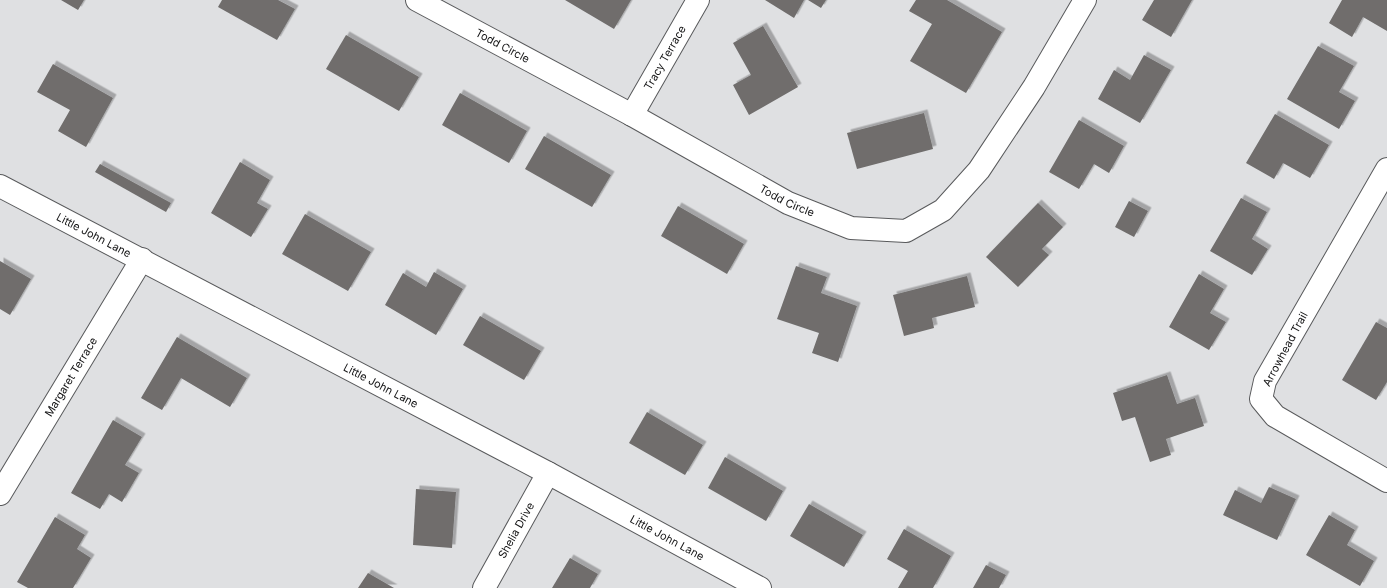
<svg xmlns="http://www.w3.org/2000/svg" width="1387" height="588" font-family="Inter,sans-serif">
	<defs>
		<filter id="shadow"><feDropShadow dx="3.5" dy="-3.5" stdDeviation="0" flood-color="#0004"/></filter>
	</defs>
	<rect width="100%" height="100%" fill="#dfe0e2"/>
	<g fill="#6f6d6c" filter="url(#shadow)">
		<path d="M61,0h23l-6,10z"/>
		<path d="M222,0h56l17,9 -18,31 -59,-33z"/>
		<path d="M565,0h66l-17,29z"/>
		<path d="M765,0h39l-10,18z"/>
		<path d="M808,0h18l-5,8z"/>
		<path d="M916,0h31l55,32 -36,61 -56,-32 22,-37 -23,-13z"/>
		<path d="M1154,0h38l-21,37 -29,-17z"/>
		<path d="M1342,0h45v31l-24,-14 -11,20 -23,-14z"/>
		<path d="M763,26l35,61 -49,28 -16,-30 18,-10 -18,-32z"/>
		<path d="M346,35l73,42 -20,34 -73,-42z"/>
		<path d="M1318,46l36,20 -15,26 16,9 -16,28 -52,-30z"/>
		<path d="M1144,55l27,15 -31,53 -42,-24 16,-29 16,10z"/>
		<path d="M53,64l60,34 -27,49 -28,-16 12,-21 -33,-18z"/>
		<path d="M460,93l67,38 -18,32 -67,-38z"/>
		<path d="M924,113l9,36 -76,20 -10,-36z"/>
		<path d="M1275,114l54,31 -19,33 -27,-15 -9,16 -28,-16z"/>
		<path d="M1079,120l45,26 -15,27 -15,-9 -15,25 -30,-17z"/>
		<path d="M544,136l67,39 -19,32 -67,-38z"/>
		<path d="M240,162l30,18 -13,23 11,6 -17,28 -40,-24z"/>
		<path d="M100,164l71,39 -5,9 -71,-40z"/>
		<path d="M1241,198l26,14 -15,27 16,10 -16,26 -42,-24z"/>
		<path d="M1129,201l19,10 -14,26 -19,-10z"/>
		<path d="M1038,203l25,24 -21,22 7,6 -31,32 -32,-30z"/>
		<path d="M678,206l66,38 -17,30 -66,-38z"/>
		<path d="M305,214l66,38 -23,39 -66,-37z"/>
		<path d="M0,261l31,18 -21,36 -10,-6z"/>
		<path d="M796,266l31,11 -6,16 36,13 -19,56 -26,-9 7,-20 -42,-14z"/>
		<path d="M434,272l29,17 -27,46 -51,-30 18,-32 23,14z"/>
		<path d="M1199,274l25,15 -14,24 16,9 -17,28 -40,-23z"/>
		<path d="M967,276l8,31 -43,11 2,10 -30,8 -11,-41z"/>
		<path d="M480,316l61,35 -17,29 -61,-35z"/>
		<path d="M1376,322l11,6v54l-11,18 -34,-20z"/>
		<path d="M177,337l70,41 -17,29 -49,-29 -19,32 -21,-12z"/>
		<path d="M1167,375l10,29 18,-6 9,28 -38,13 5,16 -21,7 -15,-45 -13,4 -9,-28z"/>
		<path d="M647,412l56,33 -18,30 -56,-32z"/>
		<path d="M113,420l29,17 -17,28 14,8 -17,29 -13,-8 -9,15 -29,-16z"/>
		<path d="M725,457l58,34 -17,30 -58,-33z"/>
		<path d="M1269,487l27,12 -19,41 -54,-25 12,-25 26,13z"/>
		<path d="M416,489l40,3 -4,56 -39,-3z"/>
		<path d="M809,504l54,31 -19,32 -54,-31z"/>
		<path d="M1329,515l26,15 -8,15 27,16 -14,25 -54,-31z"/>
		<path d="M55,517l30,18 -8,14 14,9 -18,30h-45l-11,-6z"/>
		<path d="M904,529l47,27 -18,32h-35l10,-17 -21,-12z"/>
		<path d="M570,558l28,16 -8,14h-38z"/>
		<path d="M986,565l20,10 -7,13h-26z"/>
		<path d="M368,573l26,15h-36z"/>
	</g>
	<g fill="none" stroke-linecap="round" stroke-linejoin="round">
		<defs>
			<g id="street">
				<path id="s1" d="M417,0l215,115 156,88 63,25 55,3 37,-21 36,-40 55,-83 51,-87"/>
				<path id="s2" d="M632,115l66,-115"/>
				<path d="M1387,169l-122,212 -4,18 14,17 112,65"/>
				<path id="s3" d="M0,186l548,287 212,115"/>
				<path id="s4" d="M0,494l142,-235"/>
				<path id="s5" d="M484,588l64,-115"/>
			</g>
		</defs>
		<use href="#street" stroke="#595a5c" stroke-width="24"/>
		<use href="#street" stroke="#fff" stroke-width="22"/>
	</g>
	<g text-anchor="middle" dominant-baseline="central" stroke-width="3" stroke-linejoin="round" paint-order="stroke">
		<g font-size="11" fill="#131314" stroke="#fff">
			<text stroke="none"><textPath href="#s1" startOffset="97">Todd Circle</textPath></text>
			<text stroke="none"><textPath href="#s2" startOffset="66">Tracy Terrace</textPath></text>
			<text stroke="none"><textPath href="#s1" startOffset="421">Todd Circle</textPath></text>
			<text stroke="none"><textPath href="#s3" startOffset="106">Little John Lane</textPath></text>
			<text transform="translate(1285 349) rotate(-62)">Arrowhead Trail</text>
			<text stroke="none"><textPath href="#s4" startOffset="137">Margaret Terrace</textPath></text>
			<text stroke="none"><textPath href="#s3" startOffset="430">Little John Lane</textPath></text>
			<text stroke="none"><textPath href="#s5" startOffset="66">Shelia Drive</textPath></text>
			<text stroke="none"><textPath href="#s3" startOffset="754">Little John Lane</textPath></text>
		</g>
	</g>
</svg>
